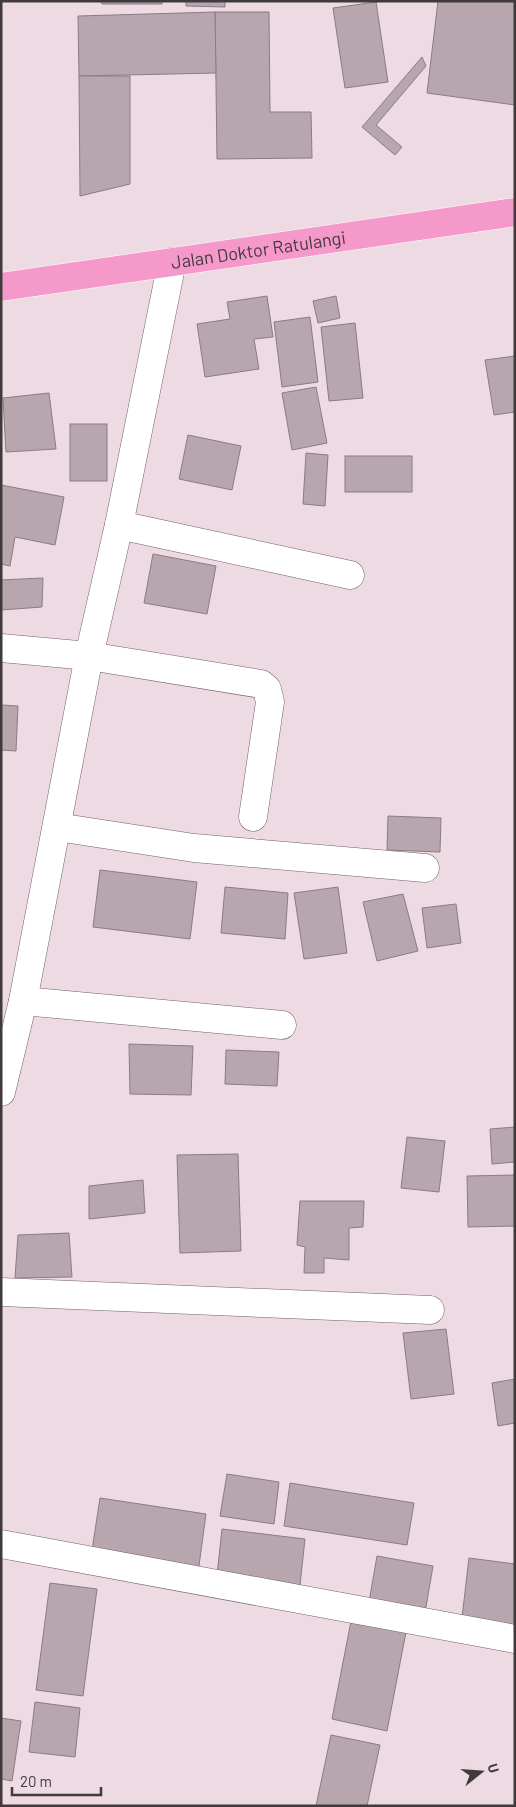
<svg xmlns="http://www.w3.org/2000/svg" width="516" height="1807" font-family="Barlow,sans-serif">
	<rect width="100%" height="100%" fill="#eddae3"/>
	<g fill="#b7a6ae" stroke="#8c7b84">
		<path d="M101,1h61v3h-60z"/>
		<path d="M186,1h39v6l-39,-1z"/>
		<path d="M438,1h77v104l-88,-12z"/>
		<path d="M376,2l12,80 -43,6 -12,-80z"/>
		<path d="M215,12h54l1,100h41l1,46 -95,1z"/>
		<path d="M215,12l1,61 -137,3 -1,-60z"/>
		<path d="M422,57l4,9 -50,59 26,22 -7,8 -33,-28z"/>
		<path d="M79,76h51v108l-50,12z"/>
		<path d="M267,296l6,41 -19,2 5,30 -54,8 -8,-53 33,-5 -3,-17z"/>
		<path d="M336,296l4,22 -22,5 -5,-22z"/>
		<path d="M310,317l8,65 -36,5 -8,-65z"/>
		<path d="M355,323l8,75 -34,3 -8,-74z"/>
		<path d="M515,356v56l-21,3 -9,-55z"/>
		<path d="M316,387l11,56 -35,7 -10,-57z"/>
		<path d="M49,393l7,56 -50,3 -3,-54z"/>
		<rect x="70" y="424" width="37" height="57"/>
		<path d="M188,435l53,11 -9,44 -53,-11z"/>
		<path d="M306,453l22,2 -3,51 -22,-2z"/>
		<rect x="345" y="456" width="67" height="36"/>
		<path d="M1,485l63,12 -9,48 -40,-8 -5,29 -9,-2z"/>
		<path d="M153,554l63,12 -9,48 -63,-11z"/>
		<path d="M43,578l-1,29 -41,3v-30z"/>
		<path d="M1,705l17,1 -2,45 -15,-1z"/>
		<path d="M388,816l53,2 -1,34 -53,-2z"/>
		<path d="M100,870l97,12 -7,57 -97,-12z"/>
		<path d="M225,887l63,6 -3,46 -64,-6z"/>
		<path d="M338,887l9,66 -43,6 -10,-66z"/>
		<path d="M403,894l15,57 -41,10 -14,-59z"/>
		<path d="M456,904l5,39 -34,5 -5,-40z"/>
		<path d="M129,1044l64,2 -2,49 -61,-1z"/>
		<path d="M226,1050l53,2 -2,34 -52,-2z"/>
		<path d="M515,1127v35l-23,2 -2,-35z"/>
		<path d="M407,1137l38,4 -6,51 -38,-4z"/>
		<path d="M238,1154l3,97 -61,2 -3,-98z"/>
		<path d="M515,1175v51l-47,1 -1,-51z"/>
		<path d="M143,1180l2,33 -56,6v-33z"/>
		<path d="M300,1201h64l-1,26 -14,1v32l-25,-2v15h-20l1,-26 -8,-2z"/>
		<path d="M69,1233l3,44 -57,1 3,-43z"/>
		<path d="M446,1329l8,65 -43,5 -8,-66z"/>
		<path d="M515,1379v44l-17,3 -6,-43z"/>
		<path d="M227,1474l52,8 -5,42 -54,-8z"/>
		<path d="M290,1483l124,20 -7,42 -123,-19z"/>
		<path d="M100,1498l106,16 -8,59 -107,-16z"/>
		<path d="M222,1529l83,10 -5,46 -83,-10z"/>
		<path d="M377,1556l56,10 -8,47 -56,-11z"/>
		<path d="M469,1558l46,6v69l-54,-7z"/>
		<path d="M50,1583l47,6 -14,107 -47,-6z"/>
		<path d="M351,1621l55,11 -19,99 -55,-12z"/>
		<path d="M35,1702l45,6 -5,49 -46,-5z"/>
		<path d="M1,1718l20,3 -9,60 -11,-2z"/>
		<path d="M331,1735l49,10 -13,61h-51z"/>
	</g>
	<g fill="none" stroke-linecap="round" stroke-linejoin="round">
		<defs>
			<g id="minor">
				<path d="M119,525l231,50"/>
				<path d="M1,648l88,8 172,28 6,5 3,13 -17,115"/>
				<path d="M57,827l137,21 231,20"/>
				<path d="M23,1001l259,24"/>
				<path d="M1,1092l22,-91 66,-345 30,-131 53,-263"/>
				<path d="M1,1292l429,18"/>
				<path d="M1,1544l514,95"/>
			</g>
			<g id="highway">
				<path id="s1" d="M1,287l514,-75"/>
			</g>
		</defs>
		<use href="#minor" stroke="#716169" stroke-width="29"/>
		<use href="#highway" stroke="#fff" stroke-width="29"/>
		<use href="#minor" stroke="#fff" stroke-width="28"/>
		<use href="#highway" stroke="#f598ca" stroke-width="28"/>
	</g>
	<g text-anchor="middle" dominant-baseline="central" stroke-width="4.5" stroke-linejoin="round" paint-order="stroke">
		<g font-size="18" fill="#413a3d" stroke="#eddae3">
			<text stroke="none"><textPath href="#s1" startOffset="260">Jalan Doktor Ratulangi</textPath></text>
		</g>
	</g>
	<rect width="516" height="1807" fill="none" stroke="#413a3d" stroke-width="5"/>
	<g transform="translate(481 1772) rotate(73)" stroke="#eddae3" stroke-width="4" paint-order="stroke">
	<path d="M0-4L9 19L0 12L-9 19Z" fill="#413a3d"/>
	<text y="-8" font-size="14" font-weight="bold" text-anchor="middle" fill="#413a3d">U</text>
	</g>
	<path d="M12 1787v8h89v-8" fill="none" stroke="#413a3d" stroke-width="2.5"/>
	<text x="20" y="1787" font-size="15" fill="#413a3d" stroke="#eddae3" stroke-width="4" paint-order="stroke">20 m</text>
</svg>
